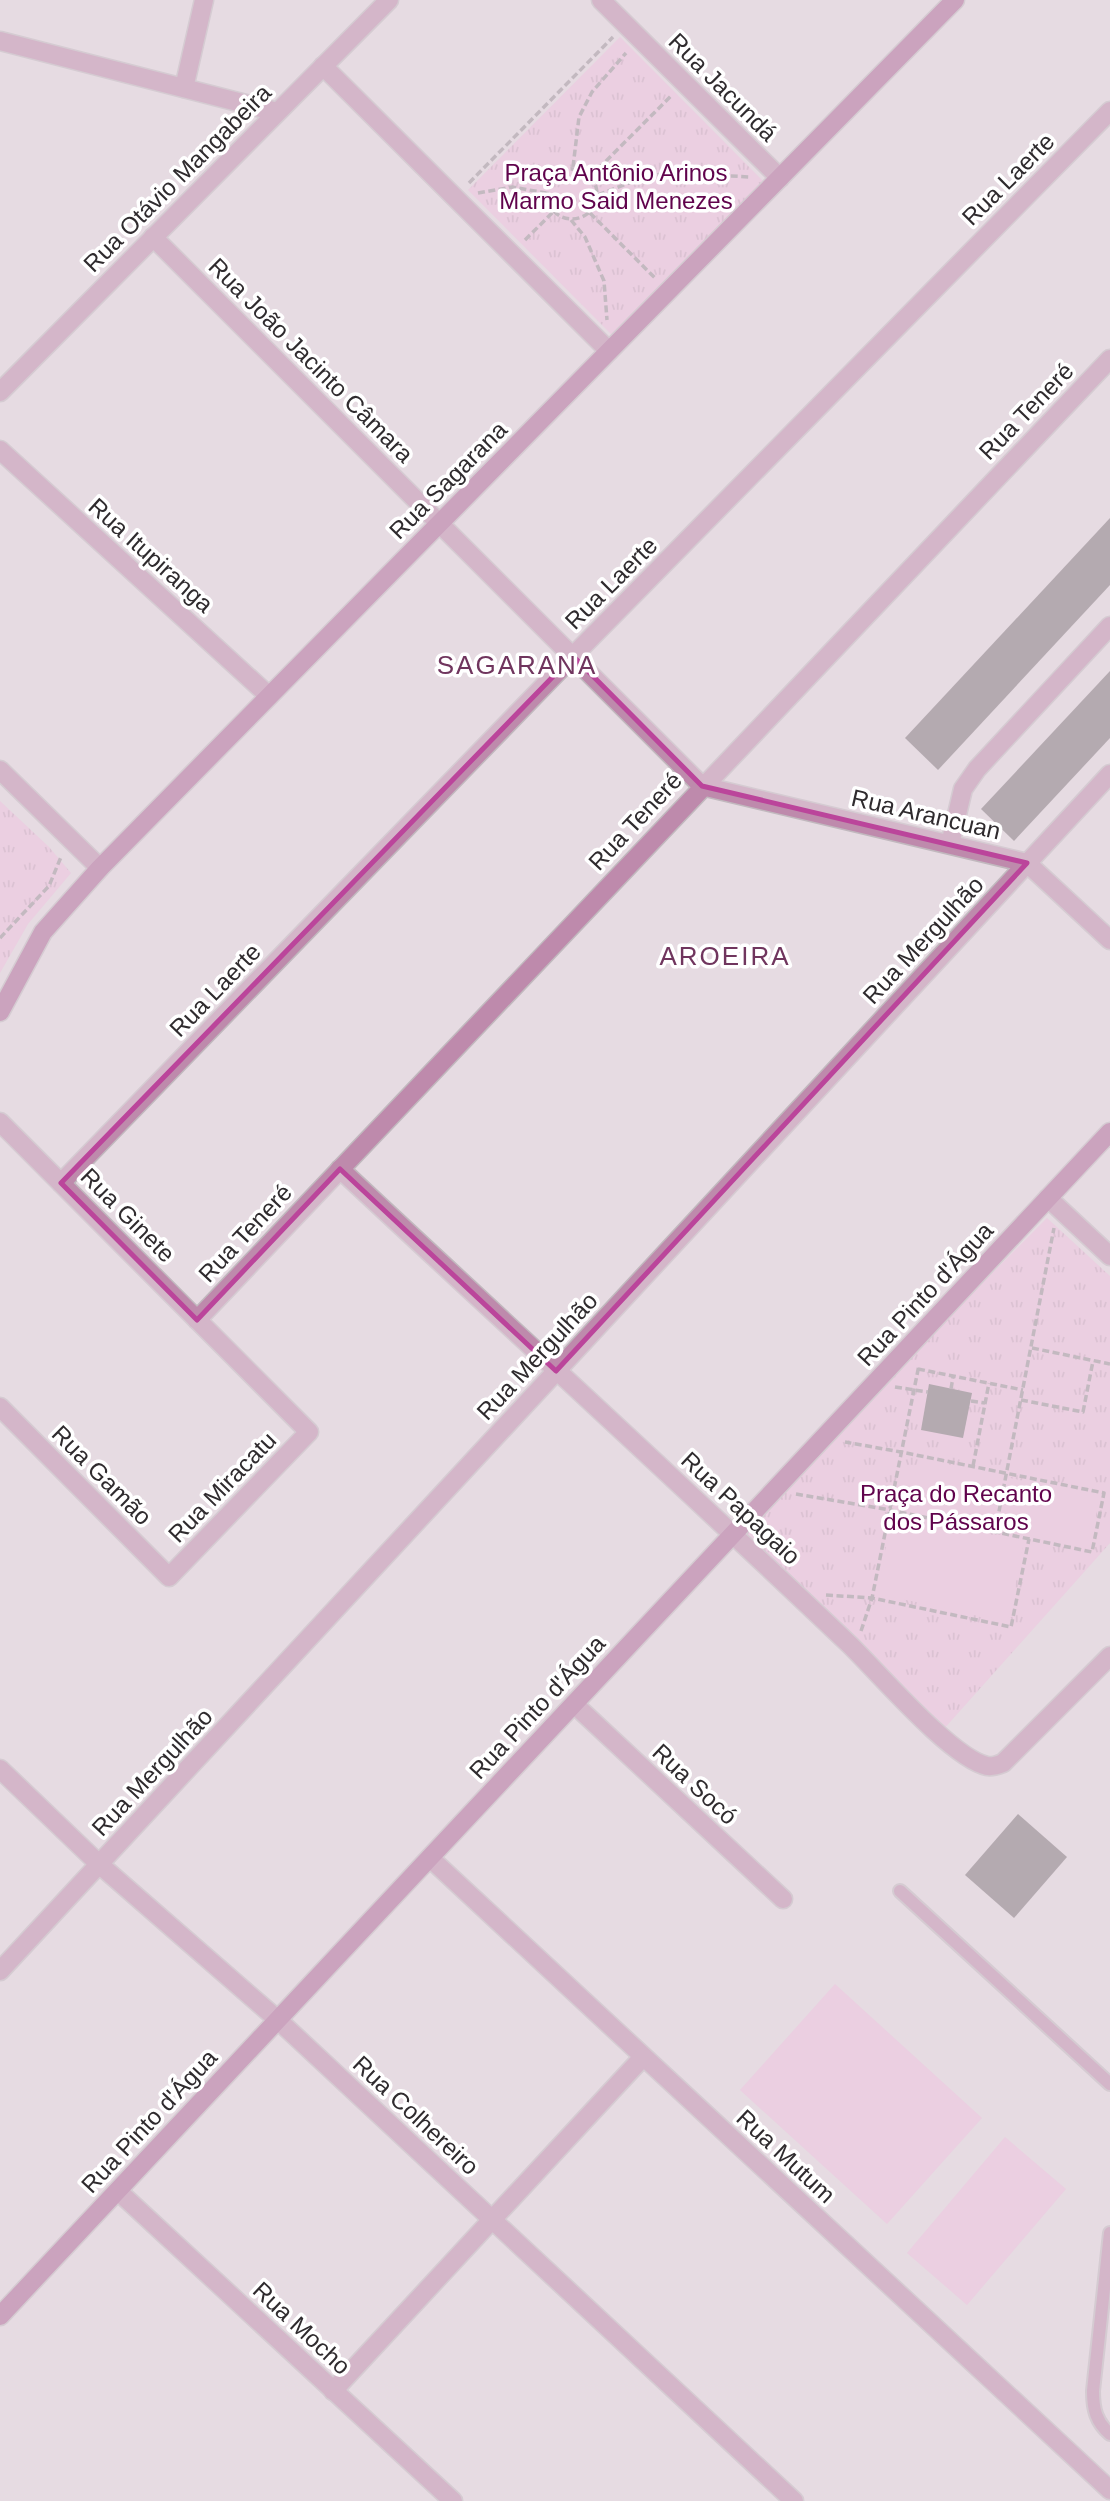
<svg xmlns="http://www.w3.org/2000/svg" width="1110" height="2501" font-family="Helvetica,sans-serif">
	<defs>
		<pattern id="park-tufts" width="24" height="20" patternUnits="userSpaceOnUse" patternTransform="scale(1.75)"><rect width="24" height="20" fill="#f1c0df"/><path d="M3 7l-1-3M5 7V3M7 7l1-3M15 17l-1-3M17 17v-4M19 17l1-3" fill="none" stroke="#cfa5c0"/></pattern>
	</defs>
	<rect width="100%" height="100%" fill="#e6dbe2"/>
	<g fill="url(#park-tufts)">
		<path d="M620,37l144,145 -152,153 -144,-145z"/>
		<path d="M0,801l49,46 22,26 -43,51 -28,49z"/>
		<path d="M1047,1218l63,58v267l-168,188 -203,-199 140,-145z"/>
	</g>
	<g fill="#f1c0df">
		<path d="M918,1459l85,17 -10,52 -86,-18z"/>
		<path d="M1010,1478l90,18 -11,52 -89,-19z"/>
		<path d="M892,1515l132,27 -16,79 -131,-27z"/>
		<path d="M835,1984l147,134 -95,106 -147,-134z"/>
		<path d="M1005,2137l61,52 -99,116 -60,-52z"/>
	</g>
	<g fill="#786f74">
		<path d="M1110,518v67l-172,185 -33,-32z"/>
		<path d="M1110,671v67l-96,103 -33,-32z"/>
		<path d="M929,1384l43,9 -9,45 -42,-8z"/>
		<path d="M1018,1814l49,43 -53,61 -49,-43z"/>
	</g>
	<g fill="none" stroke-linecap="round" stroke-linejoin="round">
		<defs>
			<g id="lane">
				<path d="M900,1891l210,193"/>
				<path d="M1110,2233l-17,158c0,18 3,31 17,43"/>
			</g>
			<g id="street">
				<path d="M601,0l179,178"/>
				<path d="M0,41l277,71"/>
				<path d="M323,66l286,285"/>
				<path d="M184,88l20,-88"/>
				<path d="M153,237l549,549 325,77 83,77"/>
				<path d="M0,392l389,-392"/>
				<path d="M0,450l269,246"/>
				<path d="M0,770l100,98"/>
				<path d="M950,844l13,-55 14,-20 133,-143"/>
				<path d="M0,1122l309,310 -140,145 -169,-170"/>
				<path d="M340,1169c169,158 341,315 509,475 29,28 102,114 138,122 5,1 11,-1 16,-3l107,-107"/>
				<path d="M61,1183l512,-527 537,-545"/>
				<path d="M1048,1198l62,58"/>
				<path d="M197,1320l913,-961"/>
				<path d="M574,1704l209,195"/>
				<path d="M0,1769l99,95 179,156 516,481"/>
				<path d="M430,1858l680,632"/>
				<path d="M0,1971l1110,-1197"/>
				<path d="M118,2191l335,310"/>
				<path d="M333,2391l310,-334"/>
			</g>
			<g id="secondary">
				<path d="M0,1012l43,-80 57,-64 855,-868"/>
				<path d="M0,2316l1110,-1184"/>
			</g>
		</defs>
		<use href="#lane" stroke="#c1b8be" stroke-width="16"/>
		<use href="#street" stroke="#c1b8be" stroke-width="21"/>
		<use href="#secondary" stroke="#c1b8be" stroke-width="21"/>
		<g stroke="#999197" stroke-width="3.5" stroke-dasharray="7 3.5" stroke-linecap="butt">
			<path d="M573,167l6,-50 13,-25 34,-39"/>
			<circle cx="572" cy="194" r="25"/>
			<path d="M591,176l80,-80"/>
			<path d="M469,183l144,-146"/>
			<path d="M478,193l34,-6 34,6"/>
			<path d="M598,195l49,-19 27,-3 76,4"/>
			<path d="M590,213l65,65"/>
			<path d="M571,220l14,17 19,44 3,39"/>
			<path d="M525,240l28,-28"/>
			<path d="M0,938l49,-52 12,-29"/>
			<path d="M1032,1348l78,16"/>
			<path d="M918,1369l105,21"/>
			<path d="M895,1387l33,5"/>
			<path d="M951,1389l2,-12"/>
			<path d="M1021,1400l62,12 10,-51"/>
			<path d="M971,1401l14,2"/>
			<path d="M973,1466l16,-83"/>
			<path d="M796,1494l94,16 202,42 12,-59 -203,-41 -56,-10"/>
			<path d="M995,1532l59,-304"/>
			<path d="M826,1595l46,3 139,29 18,-88"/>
			<path d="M861,1631l11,-33 47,-233"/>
		</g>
		<use href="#lane" stroke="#be8aac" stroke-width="12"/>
		<use href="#street" stroke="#be8aac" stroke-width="18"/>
		<use href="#secondary" stroke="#aa5f92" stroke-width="18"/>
	</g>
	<path d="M0 0H1110V2501H0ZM573,656l129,130 325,77 -471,508 -216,-202 -143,151 -136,-137z" fill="#e6dbe2" fill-opacity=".55" fill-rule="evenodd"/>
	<path fill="none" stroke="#bb459b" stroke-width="5" stroke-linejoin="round" d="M573,656l129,130 325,77 -471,508 -216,-202 -143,151 -136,-137z"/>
	<g text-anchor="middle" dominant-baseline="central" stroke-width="7" stroke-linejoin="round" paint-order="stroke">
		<g font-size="24" fill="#2f2b2e" stroke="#fff">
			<text transform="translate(723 87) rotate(45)">Rua Jacundá</text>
			<text transform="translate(177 178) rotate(-45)">Rua Otávio Mangabeira</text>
			<text transform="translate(1008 179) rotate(-45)">Rua Laerte</text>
			<text transform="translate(311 360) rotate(45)">Rua João Jacinto Câmara</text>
			<text transform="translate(1026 411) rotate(-46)">Rua Teneré</text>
			<text transform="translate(448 480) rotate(-45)">Rua Sagarana</text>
			<text transform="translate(151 555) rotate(42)">Rua Itupiranga</text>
			<text transform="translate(611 583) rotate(-45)">Rua Laerte</text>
			<text transform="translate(926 814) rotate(13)">Rua Arancuan</text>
			<text transform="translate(635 821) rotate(-47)">Rua Teneré</text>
			<text transform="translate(923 940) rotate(-47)">Rua Mergulhão</text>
			<text transform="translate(215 990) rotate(-46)">Rua Laerte</text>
			<text transform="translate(128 1215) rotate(45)">Rua Ginete</text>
			<text transform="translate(245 1233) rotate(-47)">Rua Teneré</text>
			<text transform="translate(925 1294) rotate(-47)">Rua Pinto d'Água</text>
			<text transform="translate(537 1356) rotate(-47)">Rua Mergulhão</text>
			<text transform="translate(102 1475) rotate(45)">Rua Gamão</text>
			<text transform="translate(222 1487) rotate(-46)">Rua Miracatu</text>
			<text transform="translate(741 1508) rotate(43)">Rua Papagaio</text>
			<text transform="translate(537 1707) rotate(-47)">Rua Pinto d'Água</text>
			<text transform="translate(152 1772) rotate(-47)">Rua Mergulhão</text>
			<text transform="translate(695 1784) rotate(43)">Rua Socó</text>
			<text transform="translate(416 2115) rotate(43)">Rua Colhereiro</text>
			<text transform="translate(149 2121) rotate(-47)">Rua Pinto d'Água</text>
			<text transform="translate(786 2156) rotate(43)">Rua Mutum</text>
			<text transform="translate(302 2328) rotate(43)">Rua Mocho</text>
		</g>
		<g font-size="24" fill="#60034c" stroke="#fff">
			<text x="616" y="172">Praça Antônio Arinos<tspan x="616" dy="28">Marmo Said Menezes</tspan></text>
			<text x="956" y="1493">Praça do Recanto<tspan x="956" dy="28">dos Pássaros</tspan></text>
		</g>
		<g font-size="26" letter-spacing="2" fill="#70355e" stroke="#fff">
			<text x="517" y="665">SAGARANA</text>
			<text x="725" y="956">AROEIRA</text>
		</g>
	</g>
</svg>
